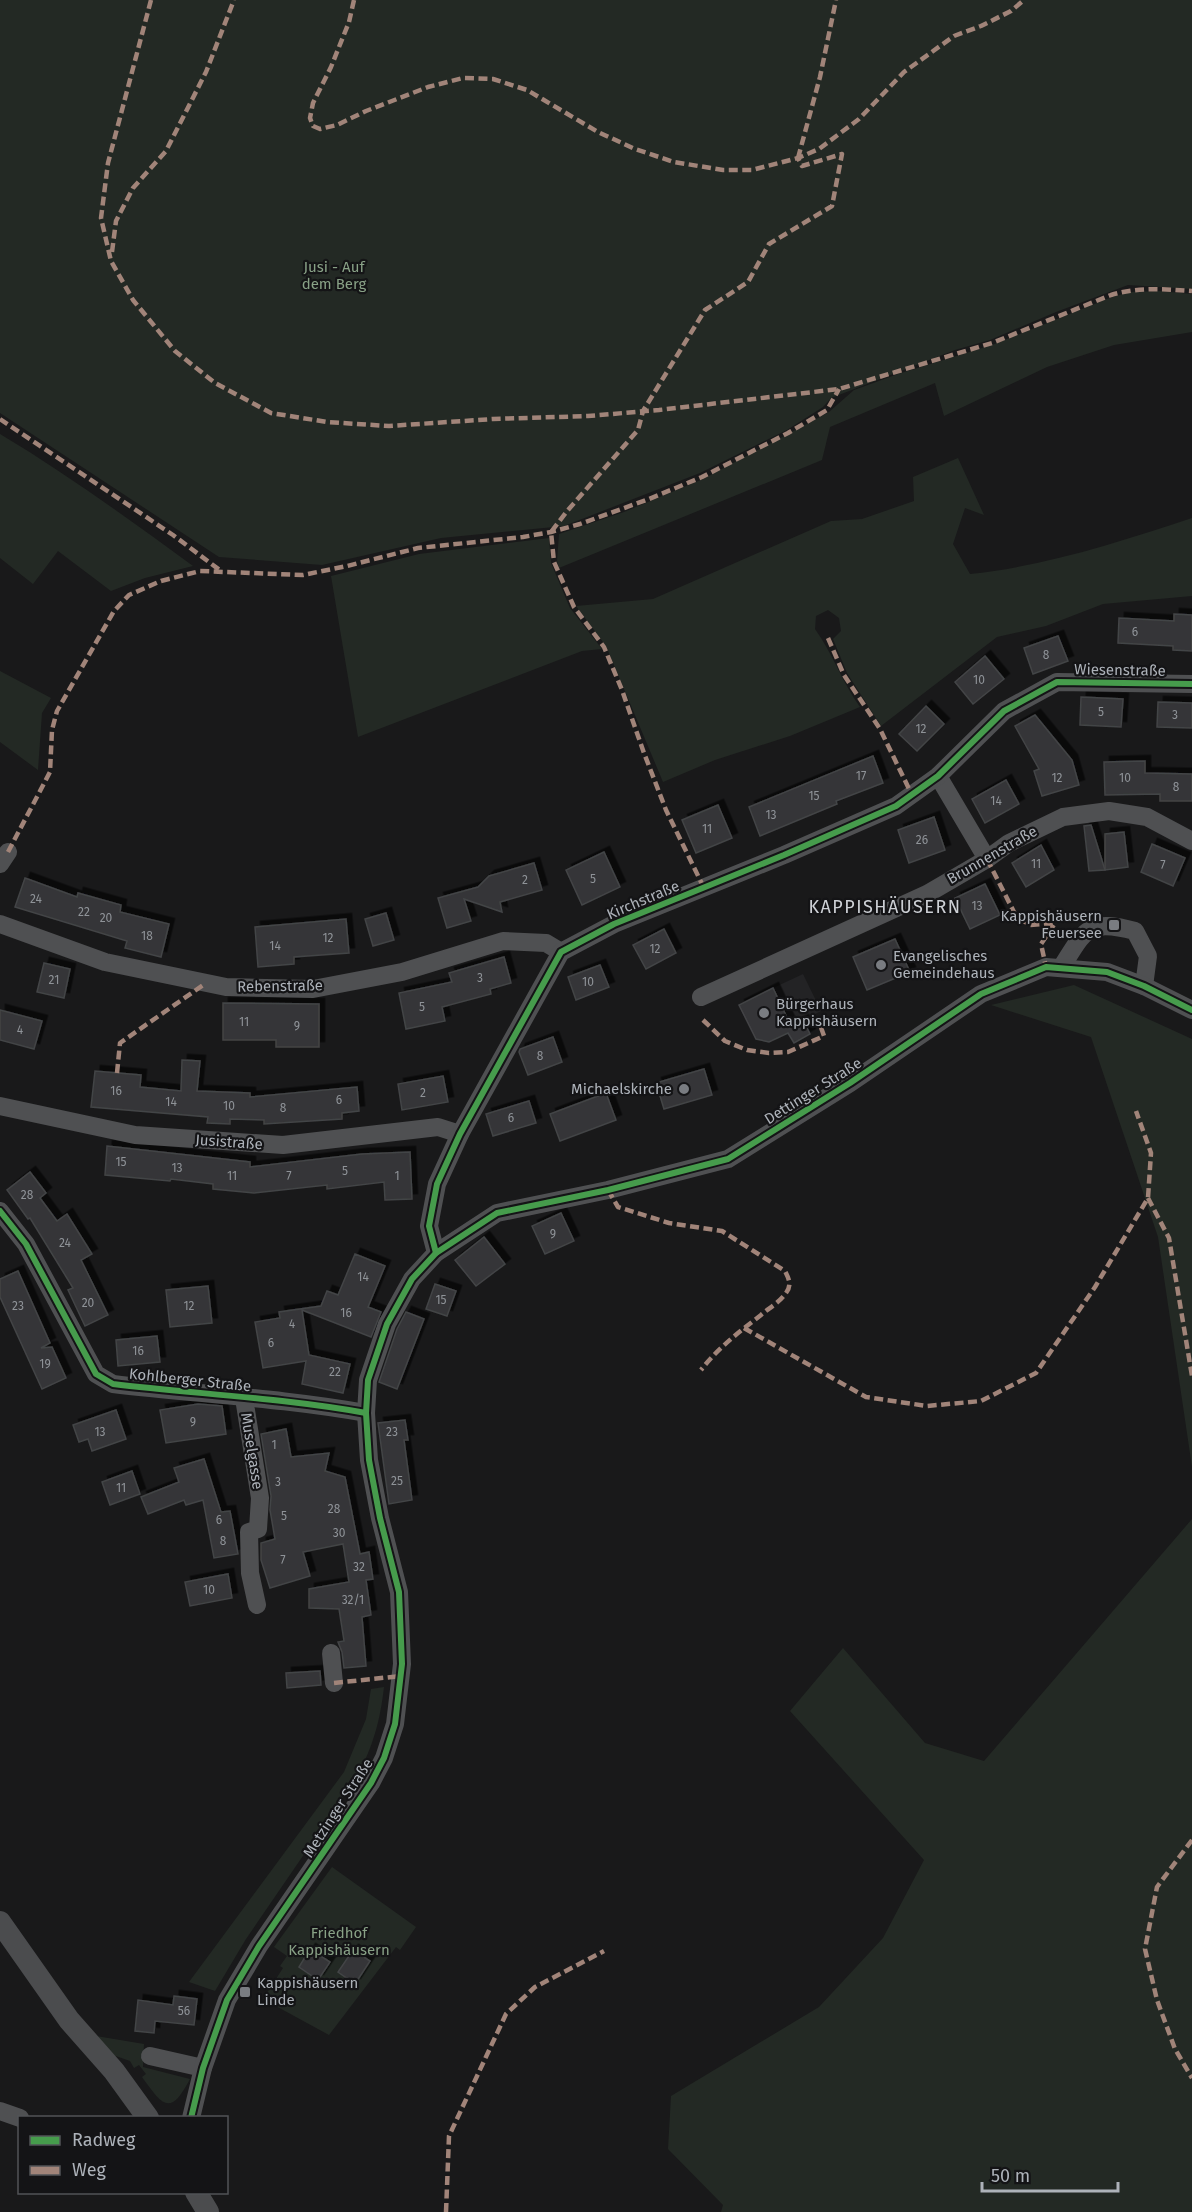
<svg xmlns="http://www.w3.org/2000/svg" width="1192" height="2212" font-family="'Fira Sans',sans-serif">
	<defs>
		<filter id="shadow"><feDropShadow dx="5.5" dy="-5.5" stdDeviation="0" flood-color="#0009"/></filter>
	</defs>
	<rect width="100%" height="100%" fill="#19191a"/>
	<path fill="#232325" d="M803,974l18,37 -30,15 -18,-38z"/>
	<g fill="#232924">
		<path d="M0,0h1192v289l-64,-4 -72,27 -66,28 -35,10 -124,48 -8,9 -36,23 -87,43 -136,53 -123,12 -119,27 -103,-8 -219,-144z"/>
		<path d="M1159,291l33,3v38l-78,13 -67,22 -103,49 -9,-33 -105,44 -8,33 -263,108 -2,-7 2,-27 65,-22 79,-33 126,-67 25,-22 44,-16 94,-29 120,-48 18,-5z"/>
		<path d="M0,434c67,40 130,86 193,132l-48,12 -34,13 -53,-40 -25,33 -33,-26z"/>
		<path d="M958,458l26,57 -19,-7 -12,36 17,30c76,-8 149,-32 222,-56v78l-89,8 -57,22 -49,11 -116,89 -34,-53 -14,-34 8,-8 -2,-13 -11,-8 -12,6 -1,13c18,25 27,53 45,78l-70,29 -75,24 -52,22 -57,-136 -30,-40 77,-7 178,-78 31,-2 52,-18 -1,-24z"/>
		<path d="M549,538l2,25 19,45 32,41 -20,2 -224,86 -27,-161 88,-22z"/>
		<path d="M0,671l51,27 -9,15 -4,57 -38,-28z"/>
		<path d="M1074,985l118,54v428l-34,-230 -67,-200 -100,-32z"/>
		<path d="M1192,1519v693h-471l2,-7 -55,-56 3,-53 148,-89 64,-69 41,-78 -134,-149 53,-63 82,95 59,18z"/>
		<path d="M384,1687c-4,35 -11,59 -27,90l-111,162 -31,52 -26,-9 155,-210 22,-53 5,-30z"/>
		<path d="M332,1867l84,60 -16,23 -4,-3 -67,88 -66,-36 20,-31 -3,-2 7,-10 -13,-9z"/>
		<path d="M96,2036l48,8 -1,23 47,12c-20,38 -27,27 -48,-2l4,-3 -7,-9 -5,3 -4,-7 -20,-7z"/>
	</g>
	<g fill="#353637" stroke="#434446" stroke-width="1.5" filter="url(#shadow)">
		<path d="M1174,614l18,1v36l-19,-1v-4l-55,-3 1,-25 55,3z"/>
		<path d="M1058,636l10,25 -35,13 -9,-26z"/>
		<path d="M985,656l19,23 -31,25 -18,-22z"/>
		<path d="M1081,697l42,2 -2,28 -41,-2z"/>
		<path d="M1158,702l34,1v25l-35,-1z"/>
		<path d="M926,706l18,18 -27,27 -18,-17z"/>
		<path d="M1035,715l37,45 7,25 -37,11 -8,-25 5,-2 -24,-43z"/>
		<path d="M873,756l10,27 -47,18 1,3 -77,32 -11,-29z"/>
		<path d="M1145,761v12l47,1v27h-32v-7l-55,1 -1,-33z"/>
		<path d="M1006,780l13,24 -34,19 -13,-24z"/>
		<path d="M718,805l14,33 -36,15 -14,-33z"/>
		<path d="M934,817l11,33 -36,13 -11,-33z"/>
		<path d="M1091,825l14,45 -16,1 -5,-45z"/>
		<path d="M1124,832l4,35 -23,3v-36z"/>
		<path d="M1152,844l33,14 -12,28 -32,-14z"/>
		<path d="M1041,845l13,25 -28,17 -14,-24z"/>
		<path d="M604,852l16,35 -38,18 -16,-35z"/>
		<path d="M534,863l8,27 -42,12 2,10 -38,-13 7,22 -24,7 -9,-30 40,-11 11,-11z"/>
		<path d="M25,878l52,19 1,-4 43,12 -1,7 49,12 -8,33 -36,-9 2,-7 -112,-34z"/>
		<path d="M985,884l15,31 -30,14 -15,-31z"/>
		<path d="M386,913l8,27 -21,6 -8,-27z"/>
		<path d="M346,919l3,34 -55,4v7l-36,3 -3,-40z"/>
		<path d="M664,929l12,24 -30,16 -13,-24z"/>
		<path d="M895,939l15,33 -43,18 -14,-33z"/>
		<path d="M504,957l7,26 -21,6 1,5 -49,13 3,14 -39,8 -7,-36 53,-11 -3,-9z"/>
		<path d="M44,963l26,6 -6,29 -27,-6z"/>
		<path d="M600,965l9,22 -33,13 -8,-23z"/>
		<path d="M773,988l18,38 12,-6 7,14 -16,9 -6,-10 -19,9 -13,-3 -17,-34z"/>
		<path d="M223,1003l96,1v43h-43v-7h-53z"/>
		<path d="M0,1010l42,11 -8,28 -34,-9z"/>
		<path d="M553,1037l9,25 -34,13 -9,-23 1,-3z"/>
		<path d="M182,1060l18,1 -3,30 53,2v4l107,-10 2,24 -17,2v6l-78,5v-4l-34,-1v5l-23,-1 1,-6 -117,-10 4,-36 46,4 -1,12 41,4z"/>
		<path d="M704,1069l8,26 -48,14 -8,-26z"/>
		<path d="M443,1076l5,26 -46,8 -4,-26z"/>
		<path d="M606,1093l10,27 -56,21 -10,-27z"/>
		<path d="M529,1101l7,22 -43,13 -7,-22z"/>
		<path d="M107,1146l143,16v5l112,-13 48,-2 2,47 -27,1 -1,-18 -57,7v-4l-73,8 -41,-4v-5l-42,-5 -1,2 -65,-6z"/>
		<path d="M30,1172l16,21 -6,5 17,23 10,-7 25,40 -11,6 27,55 -23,11 -17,-36 5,-2 -43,-70 -2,1 -21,-29z"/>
		<path d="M561,1213l13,28 -29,13 -13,-28z"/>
		<path d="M484,1237l21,27 -29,22 -21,-26z"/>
		<path d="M355,1254l30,12 -17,41 13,5 -10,25 -69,-27 7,45 41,9 -7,29 -41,-9 4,-23 -43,7 -8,-46 25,-4 -1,-6 42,-6 6,-15 11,4z"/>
		<path d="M18,1271l32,72 -9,5 11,-1 14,31 -24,11 -42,-92v-18z"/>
		<path d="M435,1284l21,7 -9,25 -21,-7z"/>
		<path d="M208,1286l4,37 -42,4 -4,-37z"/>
		<path d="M406,1312l18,7 -27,70 -18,-7 18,-53z"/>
		<path d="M157,1336l3,26 -42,4 -2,-26z"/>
		<path d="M198,1404l24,2 4,28 -60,9 -6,-33z"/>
		<path d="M116,1410l10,29 -34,12 -4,-12 -9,3 -6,-17z"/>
		<path d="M405,1420l3,20h-4l8,60 -23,4 -11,-81z"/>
		<path d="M286,1429l5,28 38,-4 -4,18 20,6 15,77 9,-2 4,27 -7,1 5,35 -9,2 4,49 -22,2 -2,-16 -4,-10 6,-1 -5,-32 -30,-1v-19l40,-7 -6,-38 -40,8 7,24 -40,12 -9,-28v-17l14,-4 -5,-29 1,-14 -10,-62z"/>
		<path d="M204,1459l17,53 9,-1 8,43 -24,4 -11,-58 -17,5 -2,-5 -36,14 -7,-17 38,-15 -5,-14z"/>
		<path d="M132,1471l8,23 -30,11 -8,-23z"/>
		<path d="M228,1574l4,24 -42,8 -5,-24z"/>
		<path d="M320,1671l1,14 -34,3 -1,-15z"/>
		<path d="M310,1949l20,13 -12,18 -19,-13z"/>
		<path d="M353,1950l17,11 -15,23 -17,-12z"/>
		<path d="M174,1996l23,3 -3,26 -39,-4 -1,12 -19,-2 3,-31 35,5z"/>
	</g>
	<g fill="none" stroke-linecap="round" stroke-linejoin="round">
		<g stroke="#4f5052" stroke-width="18">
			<path d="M938,776l49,83"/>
			<path d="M0,864l8,-12"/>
			<path d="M0,924l105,38 121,25 87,2 89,-17 101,-31 43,2 15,9"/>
			<path d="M1061,968c24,-38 26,-50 74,-37l13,25 -4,30"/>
			<path d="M701,997l226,-103 60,-35 22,-16 54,-26 46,-6 38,6 45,24"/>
			<path d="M0,1106l135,29 148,10 155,-18 22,7"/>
			<path d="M0,1211l26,33 70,130 17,10c84,10 169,14 253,29"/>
			<path d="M436,1253l-7,-27 8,-42 23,-50 101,-182 53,-28 170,-69 112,-49 42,-30 66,-65 53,-29 135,2"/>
			<path d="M244,1398l16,100 -2,31 -9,3 1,41 7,32"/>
			<path d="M331,1653l3,30"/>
			<path d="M150,2056l53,12"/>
			<path d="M0,2111l20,7"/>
			<path d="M191,2118l12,-50 24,-68 32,-54 112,-163 13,-25 11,-34 7,-60 -3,-72 -19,-74 -11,-58 -3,-47 2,-33 19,-56 25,-45 24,-26 61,-40 111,-23 120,-31 122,-76 131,-89 65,-27 61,5 37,14 48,24"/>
		</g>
		<g stroke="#4b4c4e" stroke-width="22">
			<path d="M0,1922l69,98 45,51 34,47"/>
			<path d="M196,2192l12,20"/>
		</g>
		<g stroke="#a18479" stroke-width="4.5" stroke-dasharray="9 4.5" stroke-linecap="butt">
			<path d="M151,0l-43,163 -7,55 10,43 22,39 42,51 40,32 56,30 56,9 62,4 104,-7 95,-3 71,-6 180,-21 153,-46 119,-48c27,-8 53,-6 81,-4"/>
			<path d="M354,0l-5,22 -18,45 -18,36 -3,15 3,8 7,3 17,-4 29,-14 62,-24 35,-9 30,1 34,11 71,42 37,17 39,13 49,8h29l46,-12 21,-9 40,-30 45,-47 50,-36 27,-10 30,-15 13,-11"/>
			<path d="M798,158l22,-81 16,-77"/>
			<path d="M112,252l4,-31 17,-33 33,-37 40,-79 28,-72"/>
			<path d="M0,419l173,116 48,36"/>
			<path d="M828,638l16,37 36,54 32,66"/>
			<path d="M8,852l42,-80 2,-42 5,-19 57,-100 15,-16 32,-14 39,-10 103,4 44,-9 71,-18 105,-11 28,-5 29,-8 69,-25 53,-22 86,-44 39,-23 12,-21"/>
			<path d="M987,859l29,57 14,9 25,-2 -14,21 5,23"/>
			<path d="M704,888l-38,-78 -22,-57 -22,-63 -18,-43 -30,-40 -20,-45 -3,-30 17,-22 70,-80 5,-19 62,-101 43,-28 21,-38 63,-38 10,-52 -40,12 -4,-8"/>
			<path d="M703,1020l22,21 22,9 22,3 19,-1 36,-16 -6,-17"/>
			<path d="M117,1073l3,-30 86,-60"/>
			<path d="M608,1190l10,17 51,16 53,8 63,40c4,8 7,14 1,22 -6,9 -17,15 -25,22 -22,17 -43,33 -60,55"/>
			<path d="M1148,1198l21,40 23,138"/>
			<path d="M744,1328l122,69 61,9 54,-5 55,-28 59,-86 53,-89 3,-45 -15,-42"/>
			<path d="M334,1683l67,-7"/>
			<path d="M1192,1840l-35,47 -12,62 12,51 18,49 17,29"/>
			<path d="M446,2212l3,-76 57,-122 29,-27 69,-36"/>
		</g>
		<defs>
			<g id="cycleway">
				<path d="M0,1211l26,33 70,130 17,10c84,10 169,14 253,29"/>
				<path d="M436,1253l-7,-27 8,-42 23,-50 101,-182 53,-28 170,-69 112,-49 42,-30 66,-65 53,-29 135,2"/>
				<path d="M191,2118l12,-50 24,-68 32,-54 112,-163 13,-25 11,-34 7,-60 -3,-72 -19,-74 -11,-58 -3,-47 2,-33 19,-56 25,-45 24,-26 61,-40 111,-23 120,-31 122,-76 131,-89 65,-27 61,5 37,14 48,24"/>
			</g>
		</defs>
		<use href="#cycleway" stroke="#141416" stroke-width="10"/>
		<use href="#cycleway" stroke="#469c4c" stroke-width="6"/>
	</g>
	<g fill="#797c81" stroke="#141416" stroke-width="2">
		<rect x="1108" y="919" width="12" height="12" rx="3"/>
		<circle cx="881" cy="965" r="6"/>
		<circle cx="764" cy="1013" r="6"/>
		<circle cx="684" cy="1089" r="6"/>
		<rect x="239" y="1986" width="12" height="12" rx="3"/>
	</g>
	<g text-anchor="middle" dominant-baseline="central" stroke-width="4.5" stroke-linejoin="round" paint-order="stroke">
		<g font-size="12" fill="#8f9398">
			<text x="1135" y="632">6</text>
			<text x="1046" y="655">8</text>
			<text x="979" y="680">10</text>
			<text x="1101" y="712">5</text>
			<text x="1175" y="715">3</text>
			<text x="921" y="729">12</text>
			<text x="861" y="776">17</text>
			<text x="1057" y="778">12</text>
			<text x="1125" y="778">10</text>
			<text x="1176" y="787">8</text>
			<text x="814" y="796">15</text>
			<text x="996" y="801">14</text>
			<text x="771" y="815">13</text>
			<text x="707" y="829">11</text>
			<text x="922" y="840">26</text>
			<text x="1036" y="864">11</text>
			<text x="1163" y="865">7</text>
			<text x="593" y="879">5</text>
			<text x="525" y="880">2</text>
			<text x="36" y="899">24</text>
			<text x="977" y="906">13</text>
			<text x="84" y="912">22</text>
			<text x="106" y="918">20</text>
			<text x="147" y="936">18</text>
			<text x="328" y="938">12</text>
			<text x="275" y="946">14</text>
			<text x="655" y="949">12</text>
			<text x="480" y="978">3</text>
			<text x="54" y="980">21</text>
			<text x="588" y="982">10</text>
			<text x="422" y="1007">5</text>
			<text x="244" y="1022">11</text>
			<text x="297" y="1026">9</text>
			<text x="20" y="1030">4</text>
			<text x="540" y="1056">8</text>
			<text x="116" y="1091">16</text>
			<text x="423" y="1093">2</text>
			<text x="339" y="1100">6</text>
			<text x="171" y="1102">14</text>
			<text x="229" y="1106">10</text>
			<text x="283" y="1108">8</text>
			<text x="511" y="1118">6</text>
			<text x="121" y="1162">15</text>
			<text x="177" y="1168">13</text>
			<text x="345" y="1171">5</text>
			<text x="232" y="1176">11</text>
			<text x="289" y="1176">7</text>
			<text x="397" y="1176">1</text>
			<text x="27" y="1195">28</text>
			<text x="553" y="1234">9</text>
			<text x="65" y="1243">24</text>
			<text x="363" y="1277">14</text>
			<text x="441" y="1300">15</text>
			<text x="88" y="1303">20</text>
			<text x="18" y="1306">23</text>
			<text x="189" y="1306">12</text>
			<text x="346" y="1313">16</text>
			<text x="292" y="1324">4</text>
			<text x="271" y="1343">6</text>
			<text x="138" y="1351">16</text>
			<text x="45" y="1364">19</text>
			<text x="335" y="1372">22</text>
			<text x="193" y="1422">9</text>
			<text x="100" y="1432">13</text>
			<text x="392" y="1432">23</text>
			<text x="274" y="1445">1</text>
			<text x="397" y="1481">25</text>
			<text x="278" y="1482">3</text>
			<text x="121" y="1488">11</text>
			<text x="334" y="1509">28</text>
			<text x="284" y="1516">5</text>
			<text x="219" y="1520">6</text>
			<text x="339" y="1533">30</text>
			<text x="223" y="1541">8</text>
			<text x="283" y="1560">7</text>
			<text x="359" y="1567">32</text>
			<text x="209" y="1590">10</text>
			<text x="353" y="1600">32/1</text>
			<text x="184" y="2011">56</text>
		</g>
		<g font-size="15" fill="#88a186" stroke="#141416">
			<text x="334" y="267">Jusi - Auf<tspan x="334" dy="17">dem Berg</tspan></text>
			<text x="339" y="1933">Friedhof<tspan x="339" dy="17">Kappishäusern</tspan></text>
		</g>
		<g font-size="15" fill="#adb2b9" stroke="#141416">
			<text transform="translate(1120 670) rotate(1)">Wiesenstraße</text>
			<text transform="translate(992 855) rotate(-30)">Brunnenstraße</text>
			<text transform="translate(643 900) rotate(-23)">Kirchstraße</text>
			<text transform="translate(280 986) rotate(-1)">Rebenstraße</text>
			<text transform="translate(813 1091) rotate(-32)">Dettinger Straße</text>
			<text transform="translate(229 1142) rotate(4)">Jusistraße</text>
			<text transform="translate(190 1380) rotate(6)">Kohlberger Straße</text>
			<text transform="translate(252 1451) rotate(81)">Muselgasse</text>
			<text transform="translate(338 1808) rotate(-57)">Metzinger Straße</text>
		</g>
		<g font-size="15" fill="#adb2b9" stroke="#141416" text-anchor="start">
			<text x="1102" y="916" text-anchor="end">Kappishäusern<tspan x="1102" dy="17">Feuersee</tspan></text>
			<text x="893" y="956">Evangelisches<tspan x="893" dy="17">Gemeindehaus</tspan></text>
			<text x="776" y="1004">Bürgerhaus<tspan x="776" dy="17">Kappishäusern</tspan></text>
			<text x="672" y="1089" text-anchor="end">Michaelskirche</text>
			<text x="257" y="1983">Kappishäusern<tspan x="257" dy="17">Linde</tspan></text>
		</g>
		<g font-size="18" letter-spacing="1.5" fill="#cdd0d5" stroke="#141416">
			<text x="885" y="907">KAPPISHÄUSERN</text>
		</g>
	</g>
	<rect x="18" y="2116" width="210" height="78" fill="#141416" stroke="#515357" stroke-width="1.5"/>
	<rect x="30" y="2136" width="30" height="9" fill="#469c4c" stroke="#515357" stroke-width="1.5"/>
	<text x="72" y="2146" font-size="18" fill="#adb2b9">Radweg</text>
	<rect x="30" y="2166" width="30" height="9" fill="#a18479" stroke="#515357" stroke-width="1.5"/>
	<text x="72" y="2176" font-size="18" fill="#adb2b9">Weg</text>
	<path d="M982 2182v9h136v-9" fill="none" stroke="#adb2b9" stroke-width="3"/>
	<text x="991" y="2182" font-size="18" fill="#adb2b9" stroke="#141416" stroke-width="4.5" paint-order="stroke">50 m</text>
</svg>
